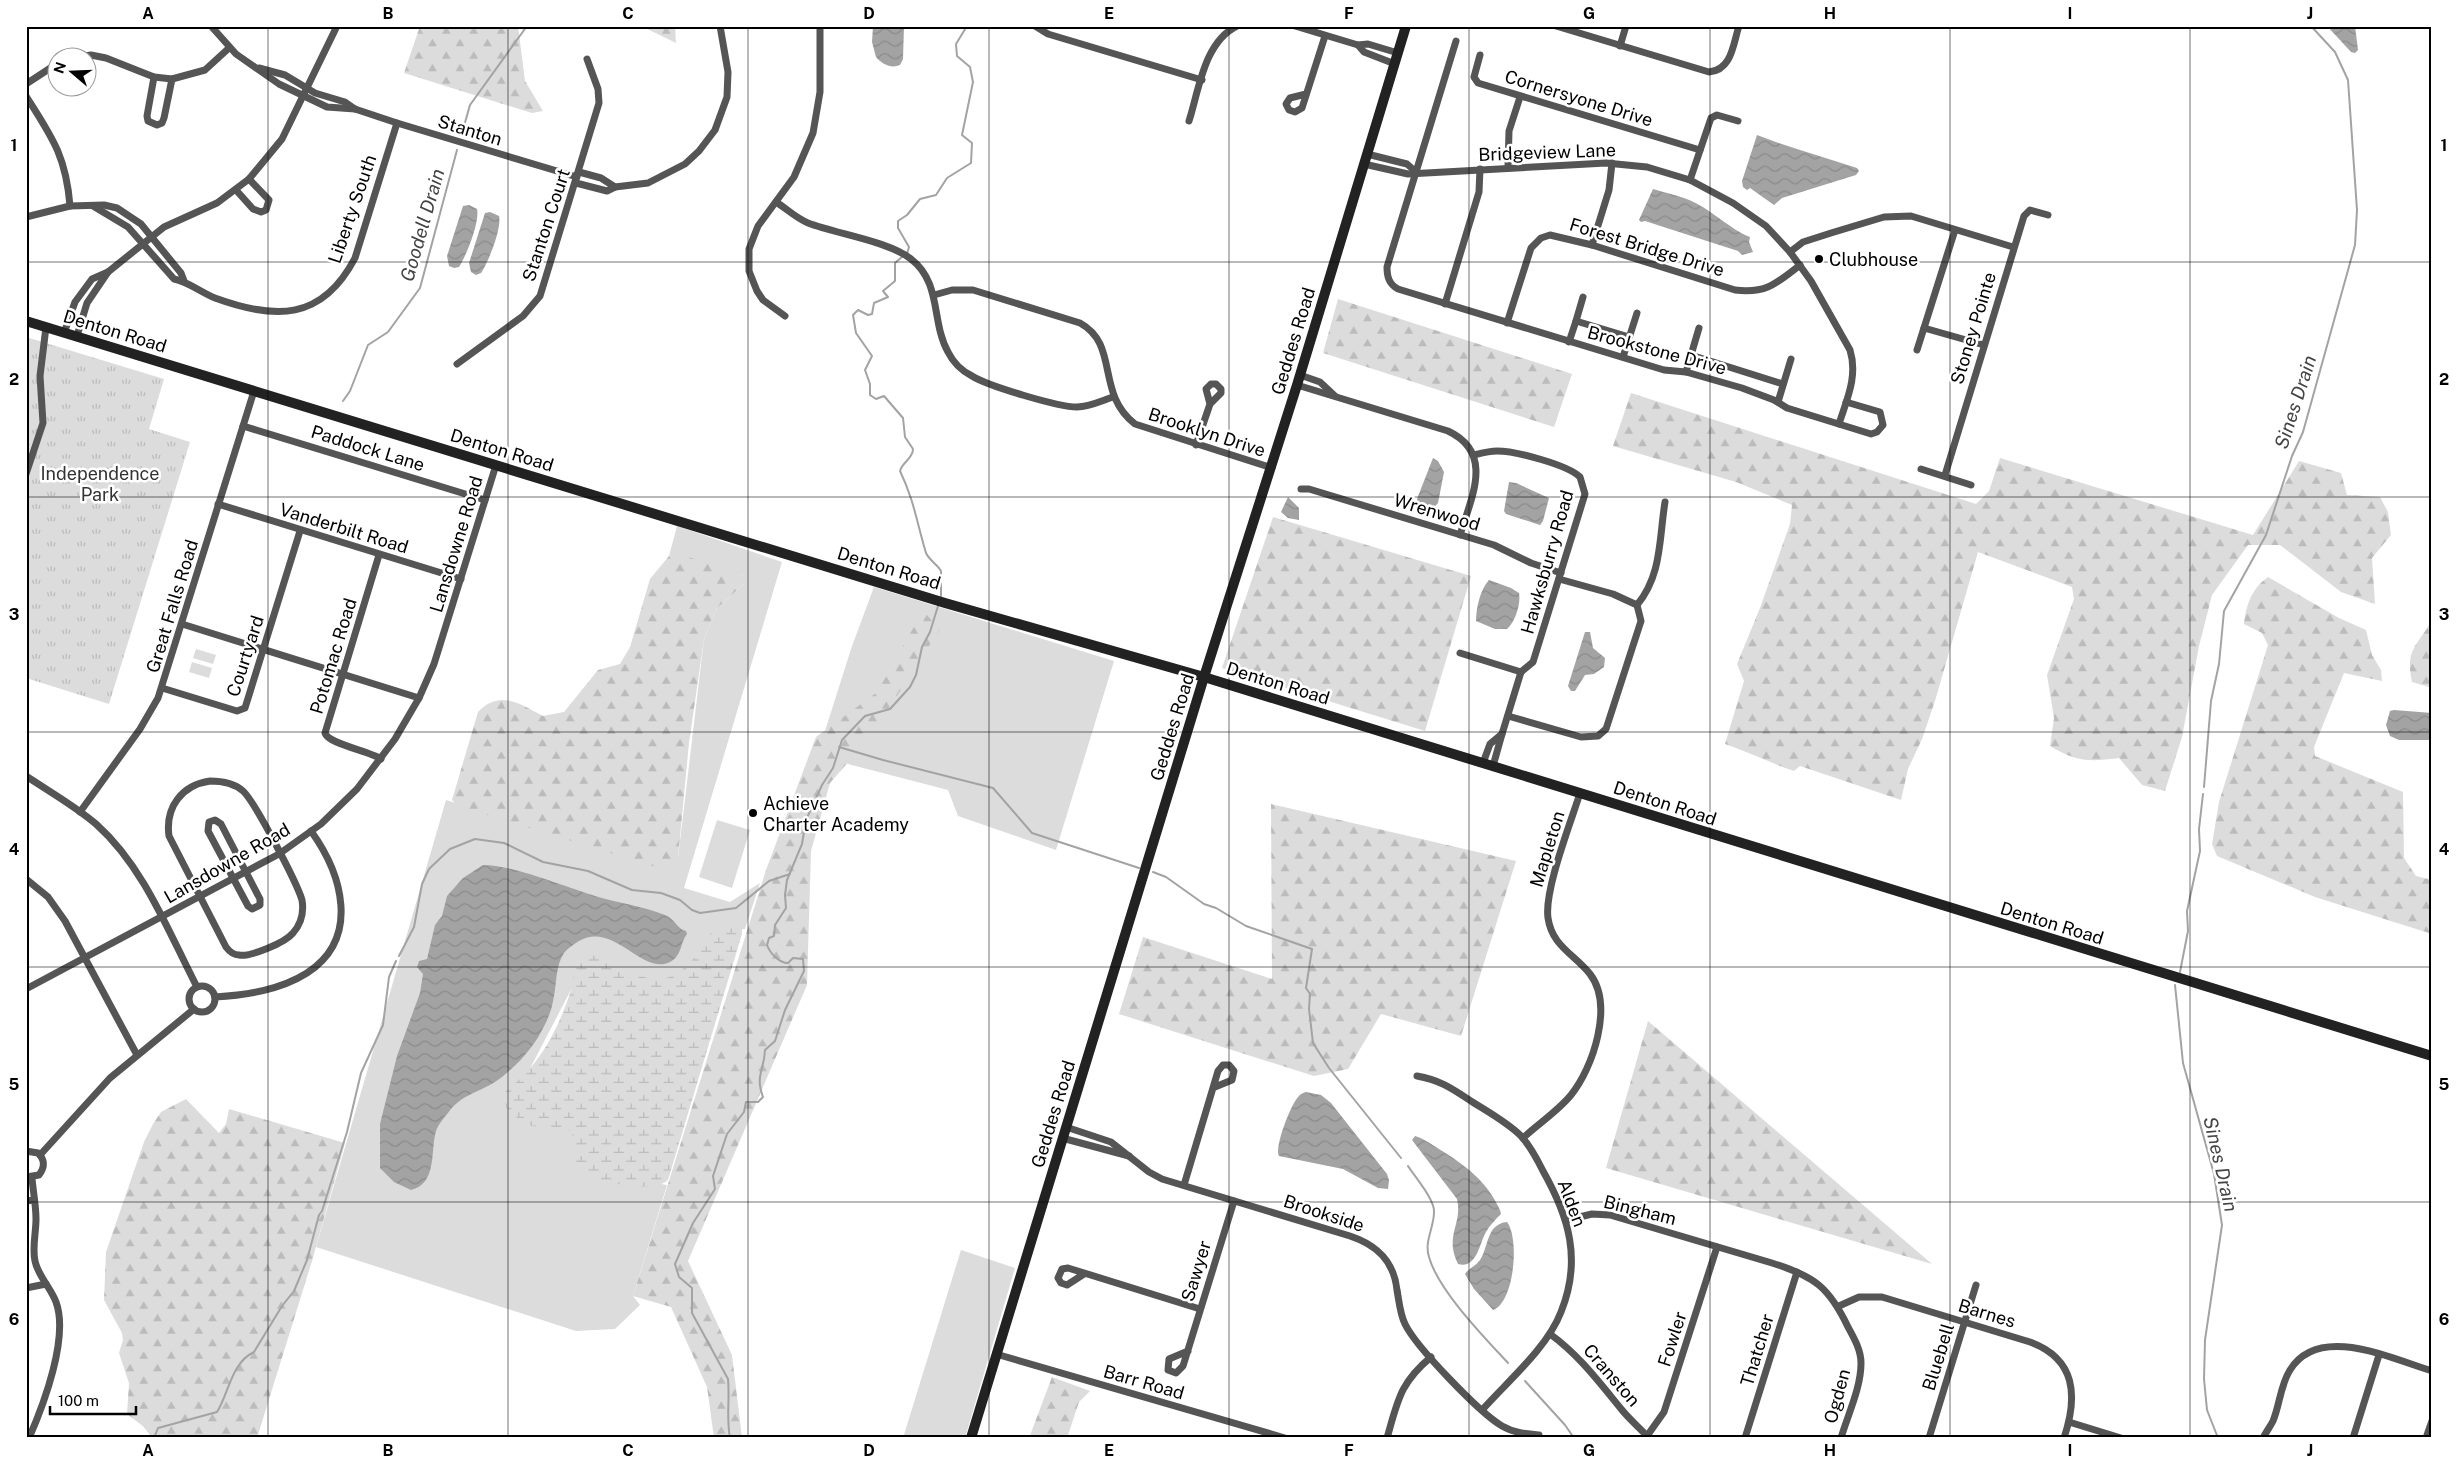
<svg xmlns="http://www.w3.org/2000/svg" width="2458" height="1464" font-family="'Public Sans',sans-serif">
	<defs>
		<pattern id="forest-firs" width="22" height="20" patternUnits="userSpaceOnUse" patternTransform="scale(1.25)"><rect width="22" height="20" fill="#dcdcdc"/><path d="M5 1l3.5 6h-7zM16 11l3.5 6h-7z" fill="#bbb"/></pattern>
		<pattern id="wetland-marsh" width="20" height="14" patternUnits="userSpaceOnUse" patternTransform="scale(1.25)"><rect width="20" height="14" fill="#dcdcdc"/><path d="M1 5h8M5 5V1M11 12h8M15 12V8" fill="none" stroke="#bbb"/></pattern>
		<pattern id="park-tufts" width="24" height="20" patternUnits="userSpaceOnUse" patternTransform="scale(1.25)"><rect width="24" height="20" fill="#dcdcdc"/><path d="M3 7l-1-3M5 7V3M7 7l1-3M15 17l-1-3M17 17v-4M19 17l1-3" fill="none" stroke="#bbb"/></pattern>
		<pattern id="water-waves" width="16" height="10" patternUnits="userSpaceOnUse" patternTransform="scale(1.25)"><rect width="16" height="10" fill="#a3a3a3"/><path d="M0 5q4-4 8 0t8 0" fill="none" stroke="#8b8b8b"/></pattern>
	</defs>
	<rect width="100%" height="100%" fill="#fff"/>
	<g fill="#dcdcdc">
		<path d="M677,526l105,36 -98,326 46,14 30,-19 -15,46h-24l-51,57 -83,-27 -76,146 59,17 22,50 75,13 -34,111 7,9 -25,24 -39,2 -260,-84 130,-447 223,70 9,-12 26,-219 13,-31 27,-24v-8l-75,-20z"/>
		<path d="M874,587l240,74 -58,189 -98,-34 -10,-26 -131,-34 35,-110z"/>
		<path d="M196,649l20,6 -3,9 -20,-6z"/>
		<path d="M192,662l20,6 -3,10 -20,-6z"/>
		<path d="M717,820l33,10 -18,58 -33,-11z"/>
		<path d="M961,1250l54,18 -50,170h-62z"/>
	</g>
	<g fill="url(#forest-firs)">
		<path d="M420,26h98l7,55 18,30 -11,2 -128,-40z"/>
		<path d="M641,26h34l1,17z"/>
		<path d="M1338,299l234,75 -18,53 -231,-74z"/>
		<path d="M1631,393l345,111 13,-13 11,-33 253,77 46,-74 42,12 6,22 33,2 8,15 3,23 -19,23 3,46 -34,-12 -61,-47h-32l-36,50 -13,51 -17,91 -17,54 -23,-6 -23,-27c-31,4 -42,4 -69,-12l4,-28 -7,-43 27,-76 -2,-12 -94,-35 -43,149 -13,38 -14,30 -7,31 -101,-34 -6,5c-24,-8 -45,-19 -69,-27l19,-63 -7,-17 23,-56 30,-84 2,-19 -56,-23 -123,-36z"/>
		<path d="M1273,517l198,59 -46,155 -203,-63z"/>
		<path d="M669,556h17l58,20v8l-27,24 -13,31 -15,104 -11,115 -3,10 -6,3 -211,-65 -6,-6 26,-88c22,-23 42,-8 65,4l21,-4 34,-42 22,-6 10,-17 20,-68z"/>
		<path d="M2268,577l71,41 27,12 6,25 9,15 1,11 -38,-8 -30,74 1,9 88,36 1,66 12,18 16,4v54l-117,-37 -98,-41 -5,-12 7,-42 49,-157 -6,-12 -18,-9c2,-19 8,-36 24,-47z"/>
		<path d="M923,611l17,18 -69,107 -41,47 -19,68 -4,134 -119,276 44,94 10,83h-28l-7,-51 -36,-80 -38,-11 133,-426 50,-133 60,-44z"/>
		<path d="M2432,620v68l-20,-6c-7,-34 5,-35 20,-62z"/>
		<path d="M1271,804l245,57 -55,175 -80,-22 -33,55 -34,7 -195,-62 24,-77 129,42z"/>
		<path d="M1648,1021l284,243 -326,-96z"/>
		<path d="M186,1099l33,34 7,-9 3,-15 116,34 -33,118 -55,177h-105l-8,-11 -17,-13 2,-31 -10,-30 4,-13 -1,-7 -18,-33 2,-48 38,-110 9,-18 8,-12z"/>
		<path d="M1052,1377l38,14 -11,11 -12,36h-38z"/>
	</g>
	<path fill="url(#wetland-marsh)" d="M736,925l6,2v7l-74,246c-16,15 -76,3 -90,-14 -7,-9 -3,-24 -6,-34l-6,-3 -35,-3 -23,-14 -5,-15 3,-6c34,-26 52,-61 65,-101 3,-9 1,-21 7,-29 6,-8 16,-6 25,-4 33,15 55,38 86,6 4,-4 10,-9 13,-14 4,-7 7,-14 11,-21z"/>
	<path fill="url(#park-tufts)" d="M26,337l138,42 -15,50 41,13 -81,262 -83,-26z"/>
	<g fill="url(#water-waves)">
		<path d="M873,26h31l-1,33 -3,6c-9,4 -18,-1 -24,-8l-4,-15z"/>
		<path d="M2327,26h28l3,24 -3,3 -4,-1z"/>
		<path d="M1757,135c33,13 67,22 100,33l2,3 -3,4 -74,23 -8,7 -24,-17 -3,2 -4,-3 -1,-6z"/>
		<path d="M1653,189c16,5 34,8 48,17 14,8 36,27 49,31l-1,5 4,10 -11,3 -4,-4 -93,-30 -4,1 -2,-2z"/>
		<path d="M469,205l8,4c3,13 -11,47 -18,58l-5,1 -5,-2 -2,-10 16,-50z"/>
		<path d="M490,212l9,4c3,12 -11,47 -18,57l-5,2 -5,-3 -2,-9 16,-50z"/>
		<path d="M1433,458l5,3 6,11 -6,31 -9,10 -11,-8 -1,-6z"/>
		<path d="M1509,482l7,1 33,15 -6,23 -3,4 -34,-11 -2,-3z"/>
		<path d="M1288,497l11,11v12l-11,-2 -7,-6z"/>
		<path d="M1489,580l22,8 8,5c2,11 -4,29 -12,36h-12l-19,-8c0,-13 4,-31 13,-41z"/>
		<path d="M1585,632h5l3,16 12,10 -1,9 -10,7 -9,1 -10,16h-4l-3,-5z"/>
		<path d="M2394,710l38,3v27h-33l-9,-4 -4,-11 4,-14z"/>
		<path d="M483,865c30,0 82,22 112,31 23,7 48,10 70,19 10,4 12,14 21,16l1,3c-7,9 -5,22 -17,28 -28,14 -56,-41 -91,-21 -6,4 -11,7 -15,12 -9,13 -7,32 -11,48 -2,13 -9,26 -16,38 -11,17 -26,32 -42,43 -16,10 -36,14 -47,31 -5,6 -12,14 -13,22 -4,19 1,49 -24,55l-17,-8 -14,-14v-44l17,-68 23,-63 3,-19 -6,-7 2,-6 8,-2 8,-34 7,-9 5,-20 16,-18z"/>
		<path d="M1306,1092l15,3 10,8 56,71 2,6 -1,9 -10,-1 -35,-19 -64,-13c-5,-8 12,-53 20,-60 1,-2 4,-3 7,-4z"/>
		<path d="M1415,1136c8,2 16,8 24,13 26,16 48,32 61,61l1,4c-6,6 -11,11 -15,18 -7,12 -9,37 -28,32 -14,-29 5,-40 -1,-65l-45,-59z"/>
		<path d="M1507,1222c13,17 7,81 -14,88l-19,-21 -9,-15c4,-6 11,-8 15,-14 9,-13 6,-36 27,-38z"/>
	</g>
	<g fill="none" stroke-linecap="round" stroke-linejoin="round">
		<g stroke="#a3a3a3" stroke-width="2">
			<path d="M462,133l8,-28 57,-79"/>
			<path d="M907,254l2,-7 -11,-19v-7l9,-6 13,-16 16,-4 11,-17 24,-15 1,-20 -10,-8 11,-53 -3,-15 -13,-11 -1,-12 11,-18"/>
			<path d="M903,256l-8,7v18l-12,10 5,6 -14,6 -2,11 -4,1 -10,-5 -5,5 3,18 16,23 -7,14 5,14v11l6,4 8,-3 19,22 2,19 8,12c0,10 -11,13 -13,22 14,29 17,52 26,82 3,7 12,12 15,18v25"/>
			<path d="M343,401l7,-10 18,-46 20,-13 32,-44 37,-138"/>
			<path d="M839,747l44,13 110,28 39,45 107,35"/>
			<path d="M2204,787l7,-86 8,-37 5,-53 42,-76 26,-79 11,-24 52,-187 2,-35 -9,-130 -13,-28 -24,-26"/>
			<path d="M1153,872l13,5 38,27 12,4 30,18 66,23 -6,39 4,6 -1,15 4,34 16,25 72,90"/>
			<path d="M399,956l15,-29 8,-43 7,-15 21,-20 25,-10 29,4 39,19 45,9 44,19 29,3 19,7 12,10 8,3 36,-5 33,-27 21,-7"/>
			<path d="M2180,972l8,-41 -1,-20 13,-60 -1,-22 4,-35"/>
			<path d="M2175,985l8,78 31,111 8,51 -17,115 -1,39 3,31 11,28"/>
			<path d="M1408,1166c7,11 27,34 26,46 0,16 -10,29 -5,45 9,33 55,80 79,106"/>
			<path d="M1525,1381l40,44 9,13"/>
			<path d="M154,1438l4,-10 59,-16c12,-19 14,-49 37,-60l28,-46 12,-15 13,-31 12,-45 3,-4 25,-79 14,-59 22,-48 6,-48 7,-16"/>
			<path d="M730,1438c-4,-21 0,-39 -2,-59l-36,-66v-25l-13,-11 -4,-13 18,-41 22,-34 -2,-13 14,-42 17,-22 2,-10h12l5,-5c-8,-22 1,-25 2,-47l10,-9 10,-31 19,-39 -1,-12 -10,-1 -5,5c-9,0 -18,-10 -21,-18l2,-7 5,-2 1,-11 11,-17 -1,-13 2,-15 15,-36 4,-24 16,-35 11,-17 9,-28 23,-24 25,-7 20,-22 6,-12 6,-28 8,-15 8,-26"/>
		</g>
		<g stroke="#555" stroke-width="7">
			<path d="M211,26l25,28 43,30 48,23 28,2"/>
			<path d="M1035,26l13,8 154,46"/>
			<path d="M1295,26l63,19"/>
			<path d="M1556,26l153,46c23,-2 24,-28 30,-46"/>
			<path d="M1456,41l-69,226c0,10 2,17 11,22l266,81 22,2 56,16 32,12 13,8 84,26 6,-2 6,-7 -3,-13 -34,-10"/>
			<path d="M1620,46l6,-20"/>
			<path d="M1480,55l-6,22 4,6 222,67"/>
			<path d="M71,58l20,-3 15,3 48,19 18,2 33,-9 24,-22"/>
			<path d="M1395,64l-31,-12 -6,-7 10,-1 30,9"/>
			<path d="M259,68l26,7 30,18 30,9 10,7 42,14 180,54"/>
			<path d="M154,77l-7,39 1,5 9,4 5,-2 2,-5 8,-39"/>
			<path d="M26,84l32,-21"/>
			<path d="M1306,94l-16,4 -4,6 3,6 6,2 7,-4 23,-72"/>
			<path d="M26,96c26,41 40,60 44,110"/>
			<path d="M1189,121c10,-31 15,-79 48,-95"/>
			<path d="M1367,154l40,10 9,8"/>
			<path d="M1364,164l44,10 198,-11 41,4 43,13 43,23 33,23 24,26 21,29 39,69c8,26 -3,49 -11,74"/>
			<path d="M1508,167l1,-36 11,-34"/>
			<path d="M579,172l22,6 14,9"/>
			<path d="M1690,180l21,-62 6,-3 21,6"/>
			<path d="M576,183l31,8 8,-4 33,-4 37,-19 14,-13 16,-21 12,-33 1,-25 -8,-46"/>
			<path d="M236,190l17,19 8,3 5,-2 3,-10 -20,-21"/>
			<path d="M776,202c11,7 20,16 32,21 29,11 80,18 103,36 31,24 20,63 37,93 5,10 14,19 24,24 16,10 86,31 105,31 12,0 24,-6 36,-10"/>
			<path d="M93,206l35,21 46,52c15,3 26,13 41,19 60,22 107,23 140,-40l42,-135"/>
			<path d="M26,217l44,-11 34,-1 13,3 24,16 40,49 3,8"/>
			<path d="M1592,245l17,-55 3,-27"/>
			<path d="M1790,252l13,-10 28,-9 53,-16 27,-1 102,31"/>
			<path d="M934,295l18,-5h21l107,33c40,22 15,70 55,101l137,44"/>
			<path d="M1445,304l34,-112 1,-23"/>
			<path d="M785,316l-22,-16 -6,-9 -8,-20v-22l9,-23 36,-49 19,-44 7,-41v-66"/>
			<path d="M1576,321l7,-24"/>
			<path d="M1507,323l24,-75 10,-10 9,-3 42,10 143,45c31,4 42,-7 65,-25"/>
			<path d="M1924,328l60,17"/>
			<path d="M64,333l11,-31 17,-23 16,-7 56,-45 53,-24 32,-24 33,-40 55,-113"/>
			<path d="M77,336l10,-33 21,-31"/>
			<path d="M1569,342l7,-21 53,16"/>
			<path d="M1917,350l38,-120"/>
			<path d="M1691,355l92,29"/>
			<path d="M1623,357l14,-44"/>
			<path d="M457,364l66,-48 17,-20 59,-193 -1,-14 -11,-30"/>
			<path d="M1686,372l13,-44"/>
			<path d="M1300,375l20,7 15,14"/>
			<path d="M1297,385l151,46c47,22 23,67 12,104"/>
			<path d="M1778,402l13,-43"/>
			<path d="M243,426l242,74"/>
			<path d="M1196,445l14,-41 -4,-15 5,-5h5l5,5v4l-11,11"/>
			<path d="M1921,469l50,16"/>
			<path d="M26,474l17,-51 -3,-47 6,-49"/>
			<path d="M1945,475l79,-259 6,-6 18,5"/>
			<path d="M1301,489h8l185,56 37,18 30,10"/>
			<path d="M218,504l243,75"/>
			<path d="M379,555l-54,178c3,11 45,18 56,26"/>
			<path d="M1559,579l54,15 24,11"/>
			<path d="M182,624l237,74"/>
			<path d="M1460,653l61,19 12,-10 52,-168 -5,-17c-12,-12 -64,-26 -83,-26 -8,0 -15,2 -23,4"/>
			<path d="M162,688l75,23 8,-3 55,-177"/>
			<path d="M1508,716l73,21 17,-1 8,-7 35,-108 -4,-16c25,-30 22,-66 28,-103"/>
			<path d="M1502,734l19,-62"/>
			<path d="M1483,763l7,-19 12,-10 -9,32"/>
			<path d="M26,776c24,16 49,30 70,48 48,43 72,107 101,163"/>
			<path d="M210,781c12,0 24,2 33,10 12,11 54,92 59,109 2,12 -1,24 -9,33 -8,10 -43,24 -54,22 -6,0 -10,-4 -13,-8l-57,-111c-4,-29 13,-51 41,-55z"/>
			<path d="M80,812l60,-83 18,-31 96,-307"/>
			<path d="M215,820l6,4 39,75v6l-8,4 -4,-3 -40,-75 1,-9z"/>
			<path d="M26,879l22,18 17,24 72,134"/>
			<circle cx="202" cy="999" r="13"/>
			<path d="M26,989l253,-135 42,-30 36,-35 38,-50 24,-41 15,-34 62,-199"/>
			<path d="M215,997c32,-2 65,-7 92,-24 54,-35 35,-99 4,-142"/>
			<path d="M1417,1076c24,4 37,14 57,27 16,10 34,20 47,33 9,10 16,23 22,35 26,46 39,89 18,141 -14,36 -52,68 -78,97"/>
			<path d="M1066,1127l45,15 38,30 13,7 188,57c27,9 44,25 47,54 2,11 3,24 8,34 11,23 75,89 97,102 12,7 25,8 37,9"/>
			<path d="M1062,1138l67,18"/>
			<path d="M1523,1138c15,-14 35,-27 48,-43 22,-27 43,-90 19,-121 -16,-20 -38,-28 -42,-56 -4,-28 23,-96 32,-125"/>
			<path d="M26,1151l12,2c7,7 7,14 1,22l-13,2"/>
			<path d="M40,1155l70,-77 84,-69"/>
			<path d="M1184,1185l34,-114 5,-6h6l5,6 -2,9 -17,7"/>
			<path d="M26,1201l8,-1"/>
			<path d="M1567,1220l25,-6 18,1 162,48c42,13 57,24 76,64 6,11 13,23 13,36 0,25 -13,51 -20,75"/>
			<path d="M1084,1274l-17,11 -6,-2 -3,-5 4,-9 6,-1 132,41"/>
			<path d="M26,1288l20,-4"/>
			<path d="M1839,1306l20,-9h23l148,45c46,17 48,54 34,96"/>
			<path d="M1550,1334c29,21 49,48 72,76 8,10 18,18 27,28"/>
			<path d="M1188,1351l-19,8 -1,11 8,3 7,-7 51,-165"/>
			<path d="M996,1354l289,84"/>
			<path d="M2069,1422l52,16"/>
			<path d="M1647,1436l17,-24 53,-165"/>
			<path d="M29,1438c15,-34 40,-101 27,-136 -5,-14 -18,-26 -21,-41 -3,-13 1,-28 1,-42 0,-14 -3,-28 -4,-41"/>
			<path d="M1387,1438c11,-38 13,-55 44,-81"/>
			<path d="M1745,1438l52,-166"/>
			<path d="M1929,1438l47,-153"/>
			<path d="M2263,1438c3,-6 7,-11 10,-17 7,-17 7,-35 17,-51 29,-47 102,-11 142,1"/>
			<path d="M2353,1438l26,-83"/>
			<path d="M2426,1438l6,-17"/>
		</g>
		<g stroke="#222" stroke-width="10">
			<path d="M26,321l919,282 259,74 1228,379"/>
			<path d="M971,1438l233,-761 93,-292 109,-359"/>
		</g>
	</g>
	<path fill="none" stroke="#000" stroke-width="1" stroke-opacity="0.55" d="M268,26v1412M508,26v1412M748,26v1412M989,26v1412M1229,26v1412M1469,26v1412M1710,26v1412M1950,26v1412M2190,26v1412M26,262h2406M26,497h2406M26,732h2406M26,967h2406M26,1202h2406"/>
	<g fill="#000" stroke="#fff" stroke-width="2">
		<circle cx="1819" cy="259" r="5"/>
		<circle cx="753" cy="813" r="5"/>
	</g>
	<g text-anchor="middle" dominant-baseline="central" stroke-width="5" stroke-linejoin="round" paint-order="stroke">
		<g font-size="18" fill="#000" stroke="#fff">
			<text transform="translate(1579 98) rotate(17)">Cornersyone Drive</text>
			<text transform="translate(470 130) rotate(17)">Stanton</text>
			<text transform="translate(1547 152) rotate(-2)">Bridgeview Lane</text>
			<text transform="translate(352 209) rotate(-71)">Liberty South</text>
			<text transform="translate(546 225) rotate(-72)">Stanton Court</text>
			<text transform="translate(1647 247) rotate(17)">Forest Bridge Drive</text>
			<text transform="translate(1973 328) rotate(-73)">Stoney Pointe</text>
			<text transform="translate(115 331) rotate(17)">Denton Road</text>
			<text transform="translate(1293 341) rotate(-73)">Geddes Road</text>
			<text transform="translate(1657 350) rotate(15)">Brookstone Drive</text>
			<text transform="translate(1207 432) rotate(18)">Brooklyn Drive</text>
			<text transform="translate(368 448) rotate(17)">Paddock Lane</text>
			<text transform="translate(502 450) rotate(17)">Denton Road</text>
			<text transform="translate(1437 512) rotate(17)">Wrenwood</text>
			<text transform="translate(344 528) rotate(17)">Vanderbilt Road</text>
			<text transform="translate(456 544) rotate(-73)">Lansdowne Road</text>
			<text transform="translate(1547 562) rotate(-74)">Hawksburry Road</text>
			<text transform="translate(889 568) rotate(17)">Denton Road</text>
			<text transform="translate(172 606) rotate(-73)">Great Falls Road</text>
			<text transform="translate(245 656) rotate(-72)">Courtyard</text>
			<text transform="translate(333 656) rotate(-73)">Potomac Road</text>
			<text transform="translate(1278 683) rotate(17)">Denton Road</text>
			<text transform="translate(1172 727) rotate(-73)">Geddes Road</text>
			<text transform="translate(1665 803) rotate(18)">Denton Road</text>
			<text transform="translate(1547 849) rotate(-73)">Mapleton</text>
			<text transform="translate(227 863) rotate(-30)">Lansdowne Road</text>
			<text transform="translate(2052 923) rotate(17)">Denton Road</text>
			<text transform="translate(1053 1114) rotate(-73)">Geddes Road</text>
			<text transform="translate(1572 1203) rotate(69)">Alden</text>
			<text transform="translate(1640 1210) rotate(14)">Bingham</text>
			<text transform="translate(1324 1213) rotate(18)">Brookside</text>
			<text transform="translate(1196 1271) rotate(-73)">Sawyer</text>
			<text transform="translate(1987 1313) rotate(17)">Barnes</text>
			<text transform="translate(1672 1339) rotate(-72)">Fowler</text>
			<text transform="translate(1757 1350) rotate(-73)">Thatcher</text>
			<text transform="translate(1938 1357) rotate(-73)">Bluebell</text>
			<text transform="translate(1612 1375) rotate(49)">Cranston</text>
			<text transform="translate(1144 1382) rotate(16)">Barr Road</text>
			<text transform="translate(1837 1396) rotate(-75)">Ogden</text>
		</g>
		<g font-size="18" fill="#000" stroke="#fff" text-anchor="start">
			<text x="1829" y="259">Clubhouse</text>
			<text x="763" y="803">Achieve<tspan x="763" dy="21">Charter Academy</tspan></text>
		</g>
		<g font-size="18" fill="#333" stroke="#fff">
			<text x="100" y="473">Independence<tspan x="100" dy="21">Park</tspan></text>
		</g>
		<g font-size="19" font-style="italic" fill="#444" stroke="#fff">
			<text transform="translate(422 225) rotate(-74)">Goodell Drain</text>
			<text transform="translate(2295 402) rotate(-72)">Sines Drain</text>
			<text transform="translate(2221 1164) rotate(77)">Sines Drain</text>
		</g>
	</g>
	<rect width="2458" height="1464" fill="none" stroke="#ffffff" stroke-width="55"/>
	<g transform="translate(72 72) rotate(289)"><circle r="24" fill="#ffffff" stroke="#999999"/>
	<path d="M0-4L9 19L0 12L-9 19Z" fill="#000000"/>
	<text y="-8" font-size="14" font-weight="bold" text-anchor="middle" fill="#000000">N</text>
	</g>
	<path d="M50 1406v8h86v-8" fill="none" stroke="#000000" stroke-width="2.5"/>
	<text x="58" y="1406" font-size="15" fill="#000000" stroke="#ffffff" stroke-width="4" paint-order="stroke">100 m</text>
	<rect x="28" y="28" width="2402" height="1408" fill="none" stroke="#000" stroke-width="2"/>
	<g font-size="16" text-anchor="middle" font-weight="bold" fill="#000">
		<text x="148" y="19">A</text>
		<text x="388" y="19">B</text>
		<text x="628" y="19">C</text>
		<text x="869" y="19">D</text>
		<text x="1109" y="19">E</text>
		<text x="1349" y="19">F</text>
		<text x="1589" y="19">G</text>
		<text x="1830" y="19">H</text>
		<text x="2070" y="19">I</text>
		<text x="2310" y="19">J</text>
		<text x="14" y="151">1</text>
		<text x="2444" y="151">1</text>
		<text x="14" y="385">2</text>
		<text x="2444" y="385">2</text>
		<text x="14" y="620">3</text>
		<text x="2444" y="620">3</text>
		<text x="14" y="855">4</text>
		<text x="2444" y="855">4</text>
		<text x="14" y="1090">5</text>
		<text x="2444" y="1090">5</text>
		<text x="14" y="1325">6</text>
		<text x="2444" y="1325">6</text>
		<text x="148" y="1456">A</text>
		<text x="388" y="1456">B</text>
		<text x="628" y="1456">C</text>
		<text x="869" y="1456">D</text>
		<text x="1109" y="1456">E</text>
		<text x="1349" y="1456">F</text>
		<text x="1589" y="1456">G</text>
		<text x="1830" y="1456">H</text>
		<text x="2070" y="1456">I</text>
		<text x="2310" y="1456">J</text>
	</g>
</svg>
